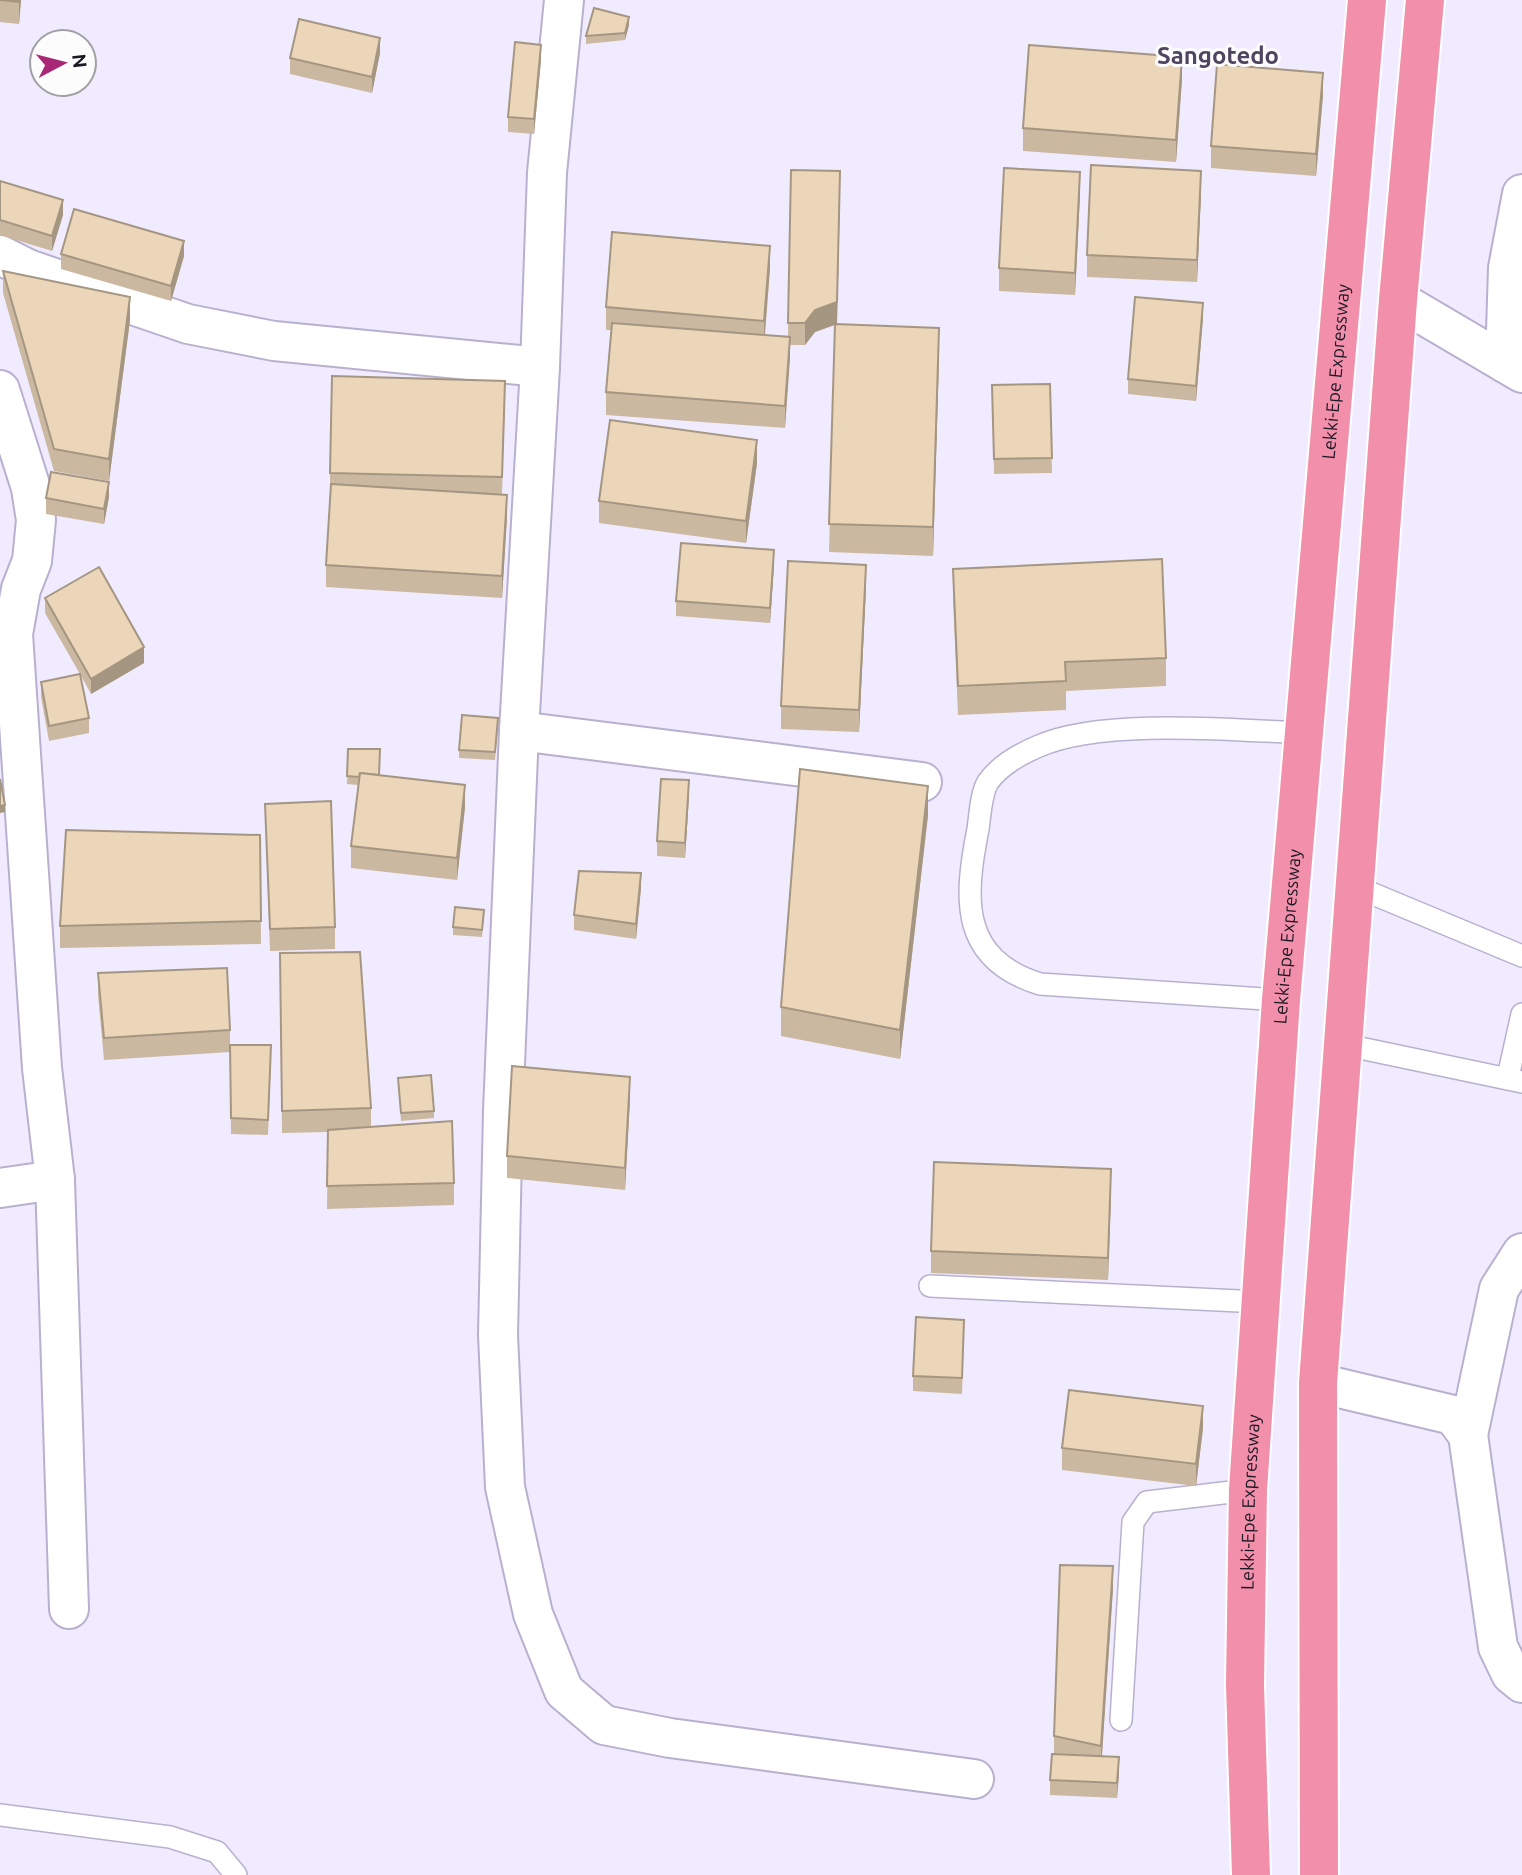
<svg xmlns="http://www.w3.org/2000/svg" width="1522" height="1875" font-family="Ubuntu,sans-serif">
	<rect width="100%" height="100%" fill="#f1ebff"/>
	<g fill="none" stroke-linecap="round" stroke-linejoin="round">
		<defs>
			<g id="lane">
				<path d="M1354,886l168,70"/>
				<path d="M1281,1000l-241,-16c-80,-25 -76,-84 -62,-155 2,-13 3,-36 10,-47 12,-17 32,-28 51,-36 63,-28 194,-16 265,-13"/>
				<path d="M1341,1044l181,38"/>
				<path d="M1508,1077l14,-63"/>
				<path d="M930,1286l330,16"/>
				<path d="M1121,1720l12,-198 14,-20 101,-12"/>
				<path d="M0,1815l170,22 47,15 19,23"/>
			</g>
			<g id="street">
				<path d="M564,0l-17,173 -7,194 -21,364 -16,380 -5,224 7,152 28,127 31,77 40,34 66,13 304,41"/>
				<path d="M0,255l28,14 160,55 86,17 266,26"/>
				<path d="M1398,300l124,73"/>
				<path d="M1505,363l3,-95 14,-74"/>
				<path d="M0,390l31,98 5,32 -4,41 -11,28 -8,45 29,434 13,112 14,429"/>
				<path d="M519,731l403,51"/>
				<path d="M0,1188l55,-8"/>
				<path d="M1318,1383l135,32 15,20 30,212 13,27 11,9"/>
				<path d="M1468,1435l31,-146 23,-36"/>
			</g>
			<g id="highway">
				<path id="s1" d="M1251,1875l-6,-190 3,-195 33,-490 86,-1000"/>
				<path d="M1319,1875l-1,-492 80,-1083 27,-300"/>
			</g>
		</defs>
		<use href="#lane" stroke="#b9b0cf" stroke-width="24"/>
		<use href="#street" stroke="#b9b0cf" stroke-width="42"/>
		<use href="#highway" stroke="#fff" stroke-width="42"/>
		<use href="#lane" stroke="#fff" stroke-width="21"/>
		<use href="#street" stroke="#fff" stroke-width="38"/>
		<use href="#highway" stroke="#f28faa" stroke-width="38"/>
	</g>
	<g fill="#cbb8a0">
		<path d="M0,0h21l-2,24 -19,-2z"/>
		<path d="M629,25l-4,15 -39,4v-8z"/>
		<path d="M380,53l-8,40 -82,-19v-16z"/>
		<path d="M541,60l-7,74 -26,-2v-15z"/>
		<path d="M1182,79l-6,83 -153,-11v-23z"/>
		<path d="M1323,95l-7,81 -105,-8v-22z"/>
		<path d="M791,170l49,23 -3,131h-1l103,32 -6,200 -104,-4 6,-227 -20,7 -10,13h-15l-5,83 -179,-13v-23l5,-62h-5v-23l164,-39 -5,67 23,1z"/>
		<path d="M0,181l63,34 -11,36 -52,-16z"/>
		<path d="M1201,193l-4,89 -110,-5v-22z"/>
		<path d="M1080,194l-5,101 -76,-4v-23z"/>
		<path d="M61,254l123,2 -13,45 -110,-32z"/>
		<path d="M3,271l127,49 -21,161 -55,-10 -51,-178z"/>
		<path d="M1203,318l-7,83 -68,-7v-15z"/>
		<path d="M1050,384l2,89 -58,1 -2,-89z"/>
		<path d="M505,403l-3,91 5,23 -5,81 -176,-11v-22l4,-70v-22z"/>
		<path d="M757,463l-11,80 -147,-20v-22z"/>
		<path d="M109,497l-5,27 -58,-10v-16z"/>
		<path d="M774,565l-4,58 -94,-7v-15z"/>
		<path d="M953,569l213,89v28l-100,5v19l-108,5 -5,-117z"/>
		<path d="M866,587l-7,145 -78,-3v-23z"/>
		<path d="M45,598l99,65 -53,31 -11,-20 9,44v15l-40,8 -8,-44v-15l39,-8 -35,-61z"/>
		<path d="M498,726l-3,34 -36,-2v-8z"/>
		<path d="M348,749l31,26 86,32 -8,73 -106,-12v-22l7,-61 -11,-1z"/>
		<path d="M689,795l-4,63 -28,-2v-15z"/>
		<path d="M265,804l70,123v22l-65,2z"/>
		<path d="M928,815l-28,244 -119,-23v-29z"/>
		<path d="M260,835l1,109 -201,4v-22z"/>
		<path d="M641,888l-5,51 -62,-9v-15z"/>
		<path d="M484,917l-2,20 -29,-2v-8z"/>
		<path d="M280,953l91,155v19l83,56v22l-127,4 1,-77 -46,1z"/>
		<path d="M98,973l132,57v15l41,15 -3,75 -37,-1 -1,-82 -126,8 -6,-65z"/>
		<path d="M398,1078l36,33v7l-33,3z"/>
		<path d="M630,1099l-5,91 -118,-12v-22z"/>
		<path d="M1111,1191l-3,89 -177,-7v-22z"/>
		<path d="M964,1335l-2,59 -49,-3v-15z"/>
		<path d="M1203,1428l-7,58 -134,-16v-22z"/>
		<path d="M1113,1588l-11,169 17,16 -2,25 -67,-3v-15l4,-26v-18z"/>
	</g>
	<g fill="#a59682">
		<path d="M19,0h2l-2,24z"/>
		<path d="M629,17v8l-4,15v-7z"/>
		<path d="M380,38v15l-8,40v-16z"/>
		<path d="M541,45v15l-7,74v-15z"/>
		<path d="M1182,57v22l-6,83v-22z"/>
		<path d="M1323,73v22l-7,81v-22z"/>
		<path d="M1201,171v22l-4,89v-22z"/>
		<path d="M1080,172v22l-5,101v-22z"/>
		<path d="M840,193l-3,131 -22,8 -10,13v-22z"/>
		<path d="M63,200v15l-11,36v-15z"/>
		<path d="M184,241v15l-13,45v-15z"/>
		<path d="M770,246v22l-6,75v-22z"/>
		<path d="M130,297v23l-21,161v-22z"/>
		<path d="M1203,303v15l-7,83v-15z"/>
		<path d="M939,328v28l-6,200v-29z"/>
		<path d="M790,337v22l-5,69v-22z"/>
		<path d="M757,440v23l-11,80v-22z"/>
		<path d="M109,482v15l-5,27v-15z"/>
		<path d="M507,495v22l-5,81v-22z"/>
		<path d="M774,550v15l-4,58v-15z"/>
		<path d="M866,565v22l-7,145v-22z"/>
		<path d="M144,647v16l-53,31v-15z"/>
		<path d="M689,780v15l-4,63v-15z"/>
		<path d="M465,785v22l-8,73v-22z"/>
		<path d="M928,786v29l-28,244v-29z"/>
		<path d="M5,805v7l-5,1v-7z"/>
		<path d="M641,873v15l-5,51v-15z"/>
		<path d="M630,1077v22l-5,91v-22z"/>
		<path d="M1111,1169v22l-3,89v-22z"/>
		<path d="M1203,1406v22l-7,58v-22z"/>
		<path d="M1113,1566v22l-12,180v-22z"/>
		<path d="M1119,1757v16l-2,25v-15z"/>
	</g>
	<g fill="#ecd6ba" stroke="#a59682" stroke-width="2">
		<path d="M0,0h19v2z"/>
		<path d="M594,8l35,9 -4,16 -39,3z"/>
		<path d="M299,19l81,19 -8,39 -82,-19z"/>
		<path d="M515,42l26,3 -7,74 -26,-2z"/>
		<path d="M1029,45l153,12 -6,83 -153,-12z"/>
		<path d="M1217,64l106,9 -7,81 -105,-8z"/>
		<path d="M1091,165l110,6 -4,89 -110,-5z"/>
		<path d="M1004,168l76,4 -5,101 -76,-5z"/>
		<path d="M791,170l49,1 -3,131 -22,8 -10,13h-17z"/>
		<path d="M0,181l63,19 -11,36 -52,-16z"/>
		<path d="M74,209l110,32 -13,45 -110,-32z"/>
		<path d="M612,232l158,14 -6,75 -158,-14z"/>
		<path d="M3,271l127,26 -21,162 -55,-10z"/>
		<path d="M1135,297l68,6 -7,83 -68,-7z"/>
		<path d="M612,323l178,14 -5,69 -179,-14z"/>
		<path d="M835,324l104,4 -6,199 -104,-3z"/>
		<path d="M332,376l173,5 -3,96 -172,-4z"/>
		<path d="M1050,384l2,74 -58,1 -2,-74z"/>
		<path d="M610,420l147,20 -11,81 -147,-20z"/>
		<path d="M51,472l58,10 -5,27 -58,-11z"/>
		<path d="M331,484l176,11 -5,81 -176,-11z"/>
		<path d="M681,543l93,7 -4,58 -94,-7z"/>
		<path d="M1162,559l4,99 -101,4 1,19 -108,5 -5,-117z"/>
		<path d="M788,561l78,4 -7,145 -78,-4z"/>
		<path d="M99,567l45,80 -53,32 -46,-81z"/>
		<path d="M80,674l9,44 -40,8 -8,-44z"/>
		<path d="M462,715l36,3 -3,34 -36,-2z"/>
		<path d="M348,749h32l-1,26 -19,-2 -1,4 -12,-1z"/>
		<path d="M800,769l128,17 -28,244 -119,-23z"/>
		<path d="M360,773l105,12 -8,73 -106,-12z"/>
		<path d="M0,779l5,26 -5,1z"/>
		<path d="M661,779l28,1 -4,63 -28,-2z"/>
		<path d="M331,801l4,126 -65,2 -5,-125z"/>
		<path d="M66,830l194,5 1,86 -201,5z"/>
		<path d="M579,871l62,2 -5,51 -62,-9z"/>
		<path d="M455,907l29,3 -2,20 -29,-3z"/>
		<path d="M360,952l11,156 -89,3 -2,-158z"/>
		<path d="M227,968l3,62 -126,8 -6,-65z"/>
		<path d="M230,1045h41l-3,75 -37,-2z"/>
		<path d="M512,1066l118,11 -5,91 -118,-12z"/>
		<path d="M431,1075l3,36 -33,2 -3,-35z"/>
		<path d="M452,1121l2,62 -127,3 1,-56z"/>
		<path d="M934,1162l177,7 -3,89 -177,-7z"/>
		<path d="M916,1317l48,3 -2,58 -49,-2z"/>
		<path d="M1069,1390l134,16 -7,58 -134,-16z"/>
		<path d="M1060,1565l53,1 -12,180 -47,-10z"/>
		<path d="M1052,1754l67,3 -2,26 -67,-3z"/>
	</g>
	<g text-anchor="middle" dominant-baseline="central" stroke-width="6" stroke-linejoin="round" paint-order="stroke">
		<g font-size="18" fill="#1c1824" stroke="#fcfcfc">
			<text stroke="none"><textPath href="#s1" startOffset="1507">Lekki-Epe Expressway</textPath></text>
			<text stroke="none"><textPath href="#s1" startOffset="940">Lekki-Epe Expressway</textPath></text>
			<text stroke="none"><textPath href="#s1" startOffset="373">Lekki-Epe Expressway</textPath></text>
		</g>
		<g font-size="24" font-weight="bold" fill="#4e4560" stroke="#fcfcfc">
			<text x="1218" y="55">Sangotedo</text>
		</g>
	</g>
	<g transform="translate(63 63) rotate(83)"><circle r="33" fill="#fcfcfc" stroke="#a2a1a6" stroke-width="2"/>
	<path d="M0-5L12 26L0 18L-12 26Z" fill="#a92876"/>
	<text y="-10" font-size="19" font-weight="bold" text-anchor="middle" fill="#1c1824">N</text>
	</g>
</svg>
